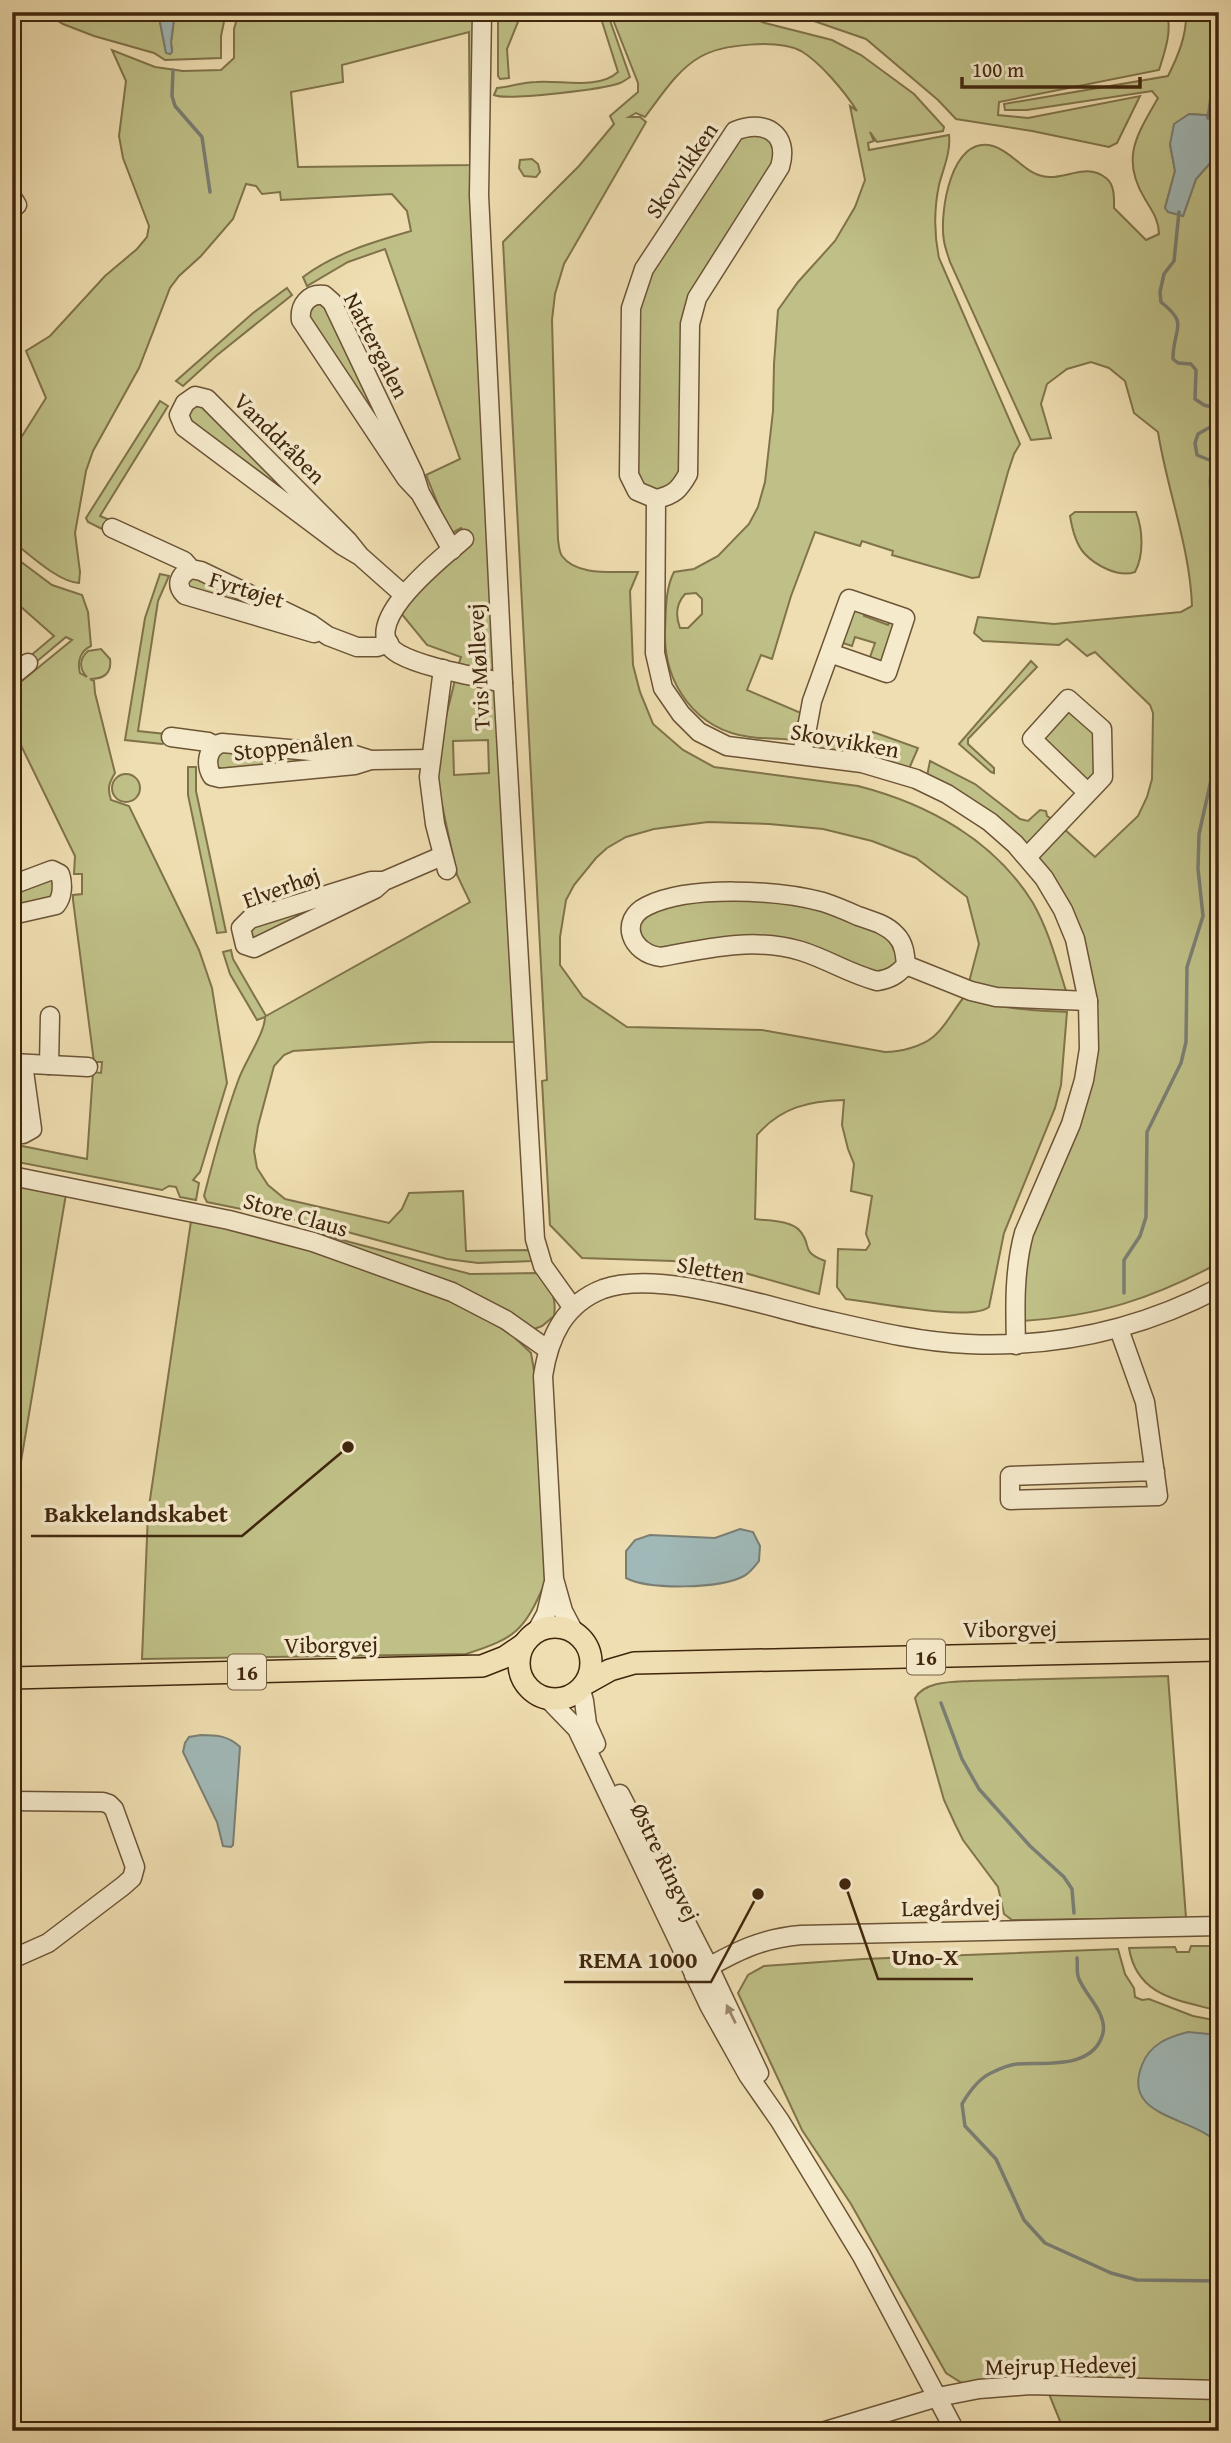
<svg xmlns="http://www.w3.org/2000/svg" width="1231" height="2443" font-family="'Gentium Book Plus',serif">
	<rect width="100%" height="100%" fill="#efdeb1"/>
	<filter id="stains"><feTurbulence type="fractalNoise" baseFrequency=".00286" numOctaves="4"/><feColorMatrix values="0 0 0 0 .2 0 0 0 0 .09 0 0 0 0 .02 0 0 0 .5 -.17"/></filter>
	<radialGradient id="worn" r=".72"><stop offset=".6" stop-color="#630" stop-opacity="0"/><stop offset="1" stop-color="#630" stop-opacity=".3"/></radialGradient>
	<g fill="#bfc087" stroke="#80734a" stroke-width="2" fill-rule="evenodd">
		<path d="M44,12h112l3,5 7,35 4,2 2,-2 -1,-10 4,-30h51l-5,24v22l-56,2 -11,-7 -60,-17 -31,-12z"/>
		<path d="M239,12h237l19,654 -4,5 -33,-5 3,-9 -34,-12 -27,-33 14,-18 58,-54 -11,-12 -11,6 -24,-59 34,-16 -75,-210 -37,13 -41,24 -4,-9c32,-24 70,-35 108,-46l-4,-20 -15,-17 -111,6 -1,-8 -18,2 -6,-8 -10,-2 -13,35 -32,37 -22,20 -9,12 -31,80 -46,83 -7,20 -11,62 5,39 -1,11c-21,-1 -50,-29 -67,-42v-89l34,-54 -20,-47 24,-15 55,-60 32,-27 10,-12 2,-11 -26,-68 -4,-22 7,-55 -14,-31 43,17 28,4 38,-1 13,-12v-29zM469,32l1,133 -172,2 -7,-75 52,-10 -1,-17z"/>
		<path d="M498,12h24l-15,37 2,29 -9,1 -2,-3z"/>
		<path d="M599,12h8l23,65c-3,2 -7,5 -10,6 -15,6 -113,18 -126,12l3,-7c13,-1 26,-6 39,-6 26,-2 62,8 82,-10z"/>
		<path d="M610,12h127l28,11 67,17 29,15 53,39 30,33 -1,4 -66,11 -7,-10 4,9 -6,2 1,7 80,-15c2,17 -6,34 -10,50 -5,24 -5,49 0,73l81,186 -6,10 -6,18 -29,105 -7,1 -80,-23 1,-4 -31,-10 -2,5 -45,-14 -24,64 -19,63 -11,-4 -14,35 54,23 -8,27c-15,-2 -29,-1 -43,-3 -54,-7 -87,-53 -85,-107 1,-18 0,-41 9,-58l20,-3 24,-13 31,-32 9,-17 7,-25 8,-71 1,-47 4,-54 20,-28 37,-41 20,-34 10,-27 -15,-74 7,5c-12,-19 -37,-49 -56,-60 -23,-12 -79,-7 -101,6 -23,13 -39,39 -55,60l-9,-4 -7,4h11l6,5 -82,142 -9,30 -3,26 6,220c1,5 1,12 4,16 15,21 54,15 76,16l-8,19 3,74 7,27 13,32 30,26 31,17 144,19c70,18 136,54 175,117 16,28 24,60 34,91l-72,-4 -26,-8 10,-38 -12,-47 -51,-39 -44,-17 -49,-12 -54,-5 -61,-2 -54,7 -28,8 -19,11 -11,10 -22,27 -8,15 -6,37v28l23,32 44,30 135,3 123,22c14,0 36,-5 48,-15 12,-9 21,-28 31,-40 34,12 67,13 103,15l-6,73 -6,23 -51,125 -15,74c-18,15 -116,-5 -143,-8l-9,-12 1,-38 28,1 4,-6 -4,-10 6,-38 -21,-5 3,-27 -6,-15 -6,-24 2,-25c-35,1 -63,7 -87,35l-2,84c13,2 36,1 45,12 13,15 -1,20 25,30l-6,33 -88,-25 -58,-8 -91,-3 -32,-33 -8,-144 5,-1 -44,-838 76,-76 35,-42 -4,-8 28,-24v-9zM696,593l6,6v15l-14,14h-8c-5,-13 -4,-24 5,-34z"/>
		<path d="M777,12h390c5,20 -2,39 -8,58l-160,32 -1,13 30,3 112,-22 -23,47 -8,4 -77,-16 -76,-12 -18,-19 -72,-61 -55,-19z"/>
		<path d="M1186,12h33v104l-30,-2 -19,30 5,27 -10,37 18,8 13,-37 23,-26v1110c-68,36 -120,53 -197,58v-51l74,-250 -57,-160v-7l24,-25 32,29 43,-41 9,-19 5,-18 1,-66 -3,-8 -55,-53 -8,4 -20,-17 -8,6 -76,-4 -9,-8 4,-16 76,7 127,-12 11,-6c-2,-59 -25,-116 -34,-174l-24,-19 -9,-32 -16,-13 -18,-6 -24,7 -20,15 -6,20 10,34 -20,2 -81,-178c-2,-7 -5,-14 -6,-21 -5,-28 7,-107 49,-95 21,6 32,30 56,31 19,1 38,-14 57,1 9,7 8,20 8,30l32,32 13,-6c0,-14 -7,-23 -14,-35 -25,-41 -8,-64 13,-101l-6,-7 -125,19h-22l-1,-6 164,-28c10,-20 19,-41 18,-64z"/>
		<path d="M760,134l13,9 3,16 -85,137 -9,176 -7,15 -27,5 -13,-20 5,-169 9,-28 79,-124 15,-16z"/>
		<path d="M532,159l6,5 2,8 -4,5 -12,-1 -5,-8 1,-8z"/>
		<path d="M287,288l5,7 -76,61 -33,30 -7,-5 77,-68z"/>
		<path d="M323,299l89,178 -108,-158 1,-11z"/>
		<path d="M195,399l152,146 -160,-118 -4,-14z"/>
		<path d="M160,401l8,5 -68,110 12,5 -8,9 -16,-8 -2,-4z"/>
		<path d="M1075,512h61c7,18 8,43 -1,60 -17,6 -40,-7 -51,-19 -9,-10 -12,-25 -14,-37z"/>
		<path d="M12,555l40,30 30,10 6,17 3,34c-11,5 -14,16 -11,27l7,4c-8,-8 -8,-18 1,-26l13,-2 9,10c2,15 -7,20 -20,20l4,2 1,12 20,80c-6,10 -8,15 -4,27l18,6 70,144 13,38 15,95 -27,89 -7,8 6,3 -3,17 -16,-3 -4,-10 -7,-1 -7,4 -150,-29v-17l75,15 6,-87 8,1 1,-11h-8l-21,-162v-5l9,-1v-20h-8l1,-18 -63,-129v-38l60,-49 -6,-3 -31,26 -6,-6 25,-21 -42,-37z"/>
		<path d="M160,574l9,2 -11,25 -20,130 28,3 4,7 -8,3 -37,-4 20,-122z"/>
		<path d="M194,574l113,51 -118,-32 -4,-14z"/>
		<path d="M849,608h17l-2,8 24,9 4,-9 4,6 -13,39 -3,2 -11,-3 6,-17 -20,-6 -3,9 -9,-3 -3,8z"/>
		<path d="M1031,661l6,6 -69,72v5l26,24v5l-3,-1 -32,-28z"/>
		<path d="M455,680l35,7 8,6 19,349h-87l-137,9 -9,4 -10,11 -16,60 -4,25 3,17 11,17 17,14 104,24 13,-14 7,-16 54,-2 3,60 65,-1 1,11 -54,2 -31,-4 -118,-32 -122,-25 -3,-6c10,-39 20,-77 34,-115 6,-18 27,-48 27,-64l-8,3 -27,-46 -7,-22 8,-2 2,9 33,57 204,-114 -13,-27 -21,-98 4,-36zM488,740l1,33 -35,2 -1,-34z"/>
		<path d="M1067,707l29,24 1,40 -11,10 -46,-46z"/>
		<path d="M873,732l45,16 -10,23 -95,-21 1,-14 54,9z"/>
		<path d="M218,749l136,8 -132,18 -9,-15z"/>
		<path d="M930,761l45,23 45,35 8,2 12,-11 6,1 1,5 6,4 -24,24 -7,-2 -95,-66z"/>
		<path d="M188,767h8v24l30,141 -9,1 -29,-138z"/>
		<circle cx="126" cy="788" r="14"/>
		<path d="M53,878l3,19 -44,15v-24z"/>
		<path d="M371,885l-105,54 -15,1 -3,-14z"/>
		<path d="M726,899l57,3 50,11 53,20 14,22 -5,13 -20,6 -61,-24 -156,2 -18,-13 -1,-15 8,-12 54,-12z"/>
		<path d="M12,1183l54,11 -53,315h-1z"/>
		<path d="M191,1221l93,18 168,60 59,35 20,19 5,29 9,201c-21,48 -29,55 -79,71l-324,5 6,-146z"/>
		<path d="M316,1233l154,41 68,-1c12,14 19,23 16,43l-12,10 -8,3 -220,-93z"/>
		<path d="M1168,1676l18,242 -174,2 -8,-6 -6,-27 -35,-47 -8,-16 -11,-24 -29,-102c10,-17 37,-16 55,-17z"/>
		<path d="M1191,1946h28v65c-40,-11 -82,-14 -90,-63l46,-1 2,5h12z"/>
		<path d="M1118,1949l7,25 9,14 1,9 7,3 7,-1 44,17 26,5v360l-254,4 -19,-12 -95,-169 -49,-74 -64,-137 10,-18 16,-9 99,-7z"/>
		<path d="M1047,2389l172,8v34h-155z"/>
	</g>
	<g fill="#a0b9b8" stroke="#7a7e74" stroke-width="2">
		<path d="M156,12h19l-4,30 1,10 -2,2 -4,-1 -7,-36z"/>
		<path d="M1189,114l30,2v37l-23,26 -13,37 -15,-4 -3,-4 10,-37 -5,-27 4,-20z"/>
		<path d="M740,1529l13,3 7,14 -1,15c-4,5 -9,12 -15,15 -24,13 -95,14 -118,2v-27l9,-11 15,-5 65,3z"/>
		<path d="M201,1735c16,0 28,1 39,12l-7,98 -2,2 -8,-1 -6,-24 -34,-70 2,-9 4,-6z"/>
		<path d="M1188,2032l31,3v109c-28,-29 -98,-26 -77,-79 8,-21 26,-28 46,-33z"/>
	</g>
	<g fill="none" stroke-linecap="round" stroke-linejoin="round">
		<g stroke="#7a7e74" stroke-width="3.5">
			<path d="M173,70l-1,26 3,10 27,31 8,55"/>
			<path d="M1208,118c4,-20 3,-41 11,-59"/>
			<path d="M1179,212l-5,49 -10,13 -4,18 1,10c29,23 12,25 12,57l5,4 13,1 5,6 -1,29 9,6 15,4"/>
			<path d="M1219,422l-21,12 -3,9 2,12 22,9"/>
			<path d="M1213,460c-5,22 -3,36 6,57"/>
			<path d="M1124,1293v-33l16,-24 6,-19 1,-85 34,-69 5,-21 1,-75 16,-51 -5,-47 1,-35 13,-58 7,-43"/>
			<path d="M941,1703l21,56 17,30 51,57 34,31 8,12 2,24"/>
			<path d="M1077,1958c1,6 -1,15 2,21 7,17 28,34 24,54 -9,37 -59,29 -86,31 -8,1 -18,5 -26,9 -13,6 -22,19 -29,31l3,22 31,33 28,61 21,23 66,30 26,7 82,1"/>
		</g>
		<defs>
			<g id="minor">
				<path d="M482,12l-3,183 24,488 32,556 8,27 30,42"/>
				<path d="M12,197l5,8"/>
				<path d="M420,493l-6,-19 -82,-172 -8,-7c-15,-2 -25,10 -23,25l105,158 14,15 32,57"/>
				<path d="M656,499l-19,-8 -8,-16 2,-167 13,-39 91,-138c29,-12 55,2 45,36l-83,131 -7,26 -2,150c-9,16 -14,21 -32,25l-1,154 8,35 18,26 18,18 28,14 135,17 54,16 31,15 43,28 25,22 29,34 19,32 12,29 13,62 1,48 -5,31 -13,44 -47,109c-10,37 -9,74 -8,112"/>
				<path d="M112,528l72,33 7,8 10,2 110,53 17,12 29,11h20l12,-4"/>
				<path d="M464,539c-20,17 -113,89 -65,115 25,14 76,22 104,29"/>
				<path d="M360,556l-12,-15 -141,-142 -12,-3 -10,7 -6,12 5,12 159,119 17,10 44,39"/>
				<path d="M191,569c-12,6 -16,16 -6,26l129,38"/>
				<path d="M443,669l-14,108 6,47 12,46"/>
				<path d="M12,676l16,-13"/>
				<path d="M171,737l37,5 6,3"/>
				<path d="M802,755l10,-54 37,-102 56,19 -18,55 -57,-20"/>
				<path d="M371,760l-16,5 -135,13 -8,-2c-7,-12 -5,-29 10,-33l133,12 16,5 59,-1"/>
				<path d="M1027,857l76,-80 -1,-48 -34,-30 -36,40 55,53"/>
				<path d="M384,881l-9,8 -121,59 -9,-3 -4,-17 9,-9 121,-38h13l58,-25"/>
				<path d="M12,885l40,-15 8,4c3,9 3,23 -4,31l-44,10"/>
				<path d="M906,965c-1,-11 -2,-22 -10,-30 -10,-11 -24,-14 -38,-19 -11,-5 -23,-10 -35,-14 -46,-12 -133,-17 -176,4 -29,14 -16,48 14,51 47,-9 93,-20 140,-6 26,8 49,23 76,30 13,-2 20,-6 29,-16l65,26 25,6 92,4"/>
				<path d="M12,1063l76,4"/>
				<path d="M49,1065l1,-49"/>
				<path d="M12,1131l11,3 9,-5 -9,-65"/>
				<path d="M12,1176l217,44 84,22 139,50 54,28 41,29"/>
				<path d="M1119,1329l26,73 13,94 -148,4v-24l145,-5"/>
				<path d="M535,1634l11,-20 7,-29"/>
				<path d="M575,1634l-12,-23 -9,-32 -11,-203c6,-39 21,-72 60,-87 56,-20 161,17 219,30 48,11 97,23 146,25 88,4 173,-15 251,-56"/>
				<path d="M581,1690l3,11 3,23 9,20"/>
				<path d="M548,1699l29,30 133,278 38,68 32,46 82,135 93,175"/>
				<path d="M620,1794l89,173 50,106"/>
				<path d="M12,1801l91,1 6,2 5,5 21,58 -3,11 -9,8 -75,57 -36,16"/>
				<path d="M694,1975c38,-21 62,-36 107,-40l418,-9"/>
				<path d="M825,2431l113,-34 41,-8 51,-4 189,5"/>
			</g>
			<g id="major">
				<circle cx="555" cy="1663" r="36"/>
				<path d="M12,1678l470,-12 23,-9 19,-13"/>
				<path d="M585,1684l25,-14 24,-7 585,-13"/>
			</g>
		</defs>
		<use href="#minor" stroke="#6c5436" stroke-width="21"/>
		<use href="#major" stroke="#40260d" stroke-width="24"/>
		<use href="#minor" stroke="#f5eacc" stroke-width="18"/>
		<use href="#major" stroke="#efdeb1" stroke-width="21"/>
	</g>
	<defs><path id="oneway-solid" d="M-6-.8H1V-3.2L6.5 0L1 3.2V.8H-6Z" transform="scale(1.75)"/></defs>
	<use fill="#9a886c" href="#oneway-solid" transform="translate(731 2014) rotate(-116)"/>
	<g text-anchor="middle" dominant-baseline="central" stroke-width="7" stroke-linejoin="round" paint-order="stroke">
		<g fill="#f5eacc" stroke="#766146" stroke-width="2">
			<rect x="907" y="1639.5" width="38" height="35" rx="5"/>
			<rect x="228" y="1654.5" width="38" height="35" rx="5"/>
		</g>
		<g font-size="21" font-weight="bold" fill="#40260d">
			<text x="926" y="1657">16</text>
			<text x="247" y="1672">16</text>
		</g>
		<g font-size="23" fill="#40260d" stroke="#f5eacc">
			<text transform="translate(681 170) rotate(-56)">Skovvikken</text>
			<text transform="translate(377 345) rotate(63)">Nattergalen</text>
			<text transform="translate(280 438) rotate(45)">Vanddråben</text>
			<text transform="translate(247 589) rotate(17)">Fyrtøjet</text>
			<text transform="translate(478 667) rotate(-93)">Tvis Møllevej</text>
			<text transform="translate(845 740) rotate(10)">Skovvikken</text>
			<text transform="translate(293 745) rotate(-7)">Stoppenålen</text>
			<text transform="translate(281 887) rotate(-20)">Elverhøj</text>
			<text transform="translate(296 1214) rotate(16)">Store Claus</text>
			<text transform="translate(711 1269) rotate(10)">Sletten</text>
			<text transform="translate(1010 1628) rotate(-1)">Viborgvej</text>
			<text transform="translate(331 1644) rotate(-1)">Viborgvej</text>
			<text transform="translate(666 1862) rotate(64)">Østre Ringvej</text>
			<text transform="translate(951 1907) rotate(-1)">Lægårdvej</text>
			<text transform="translate(1061 2365) rotate(-1)">Mejrup Hedevej</text>
		</g>
	</g>
	<path fill="none" stroke="#40260d" stroke-width="2.5" d="M348 1447L242 1536H31M845 1884L878 1979H973M758 1894L711 1982H564"/>
	<g fill="#40260d" stroke="#f5eacc" stroke-width="2.5">
		<circle cx="348" cy="1447" r="7"/>
		<circle cx="845" cy="1884" r="7"/>
		<circle cx="758" cy="1894" r="7"/>
	</g>
	<g font-size="24" text-anchor="middle" font-weight="bold" fill="#40260d" stroke="#f5eacc" stroke-width="7" stroke-linejoin="round" paint-order="stroke">
		<text x="136" y="1522">Bakkelandskabet</text>
		<text x="925" y="1965">Uno-X</text>
		<text x="638" y="1968">REMA 1000</text>
	</g>
	<rect width="1231" height="2443" fill="none" stroke="#efdeb1" stroke-width="42"/>
	<rect x="14" y="14" width="1203" height="2415" fill="none" stroke="#40260d" stroke-width="3.5"/>
	<rect x="21" y="21" width="1189" height="2401" fill="none" stroke="#40260d" stroke-width="2"/>
	<path d="M962 77v10h178v-10" fill="none" stroke="#40260d" stroke-width="3.5"/>
	<text x="972" y="77" font-size="21" fill="#40260d" stroke="#f5eacc" stroke-width="5" paint-order="stroke">100 m</text>
	<rect width="100%" height="100%" filter="url(#stains)"/>
	<rect width="100%" height="100%" fill="url(#worn)"/>
</svg>
